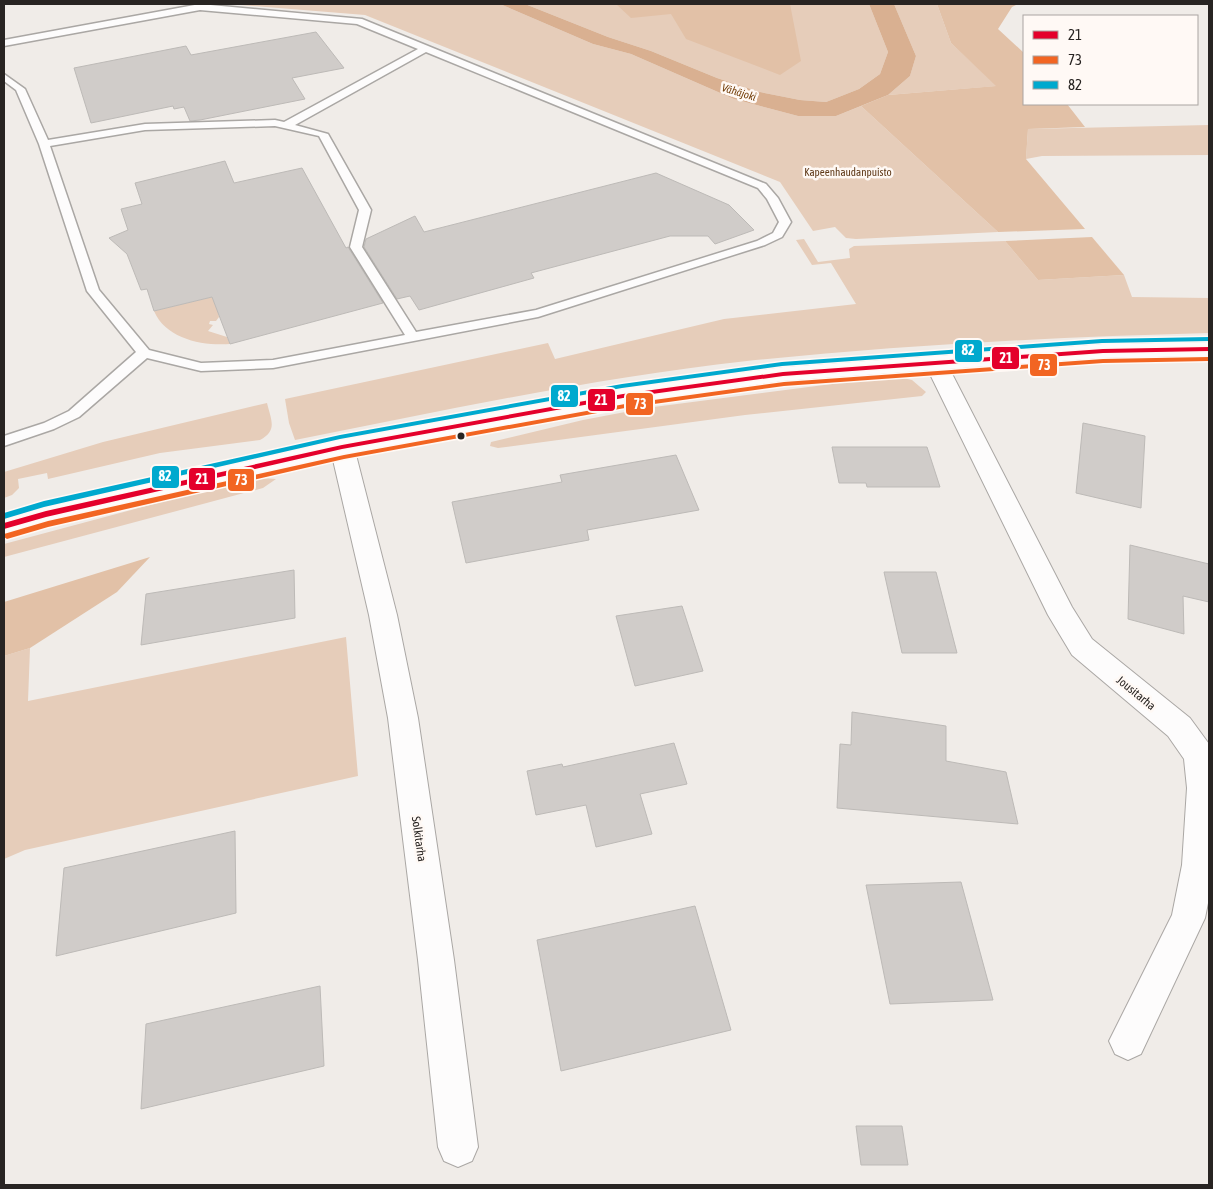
<svg xmlns="http://www.w3.org/2000/svg" width="1213" height="1189" font-family="'Asap Condensed',sans-serif">
	<rect width="100%" height="100%" fill="#f0ece8"/>
	<g fill="#e6cdba">
		<path d="M229,4h271l93,40 38,10 103,45 64,17h38l25,-10 137,126 -142,7 -10,-1 -11,-11 -22,4 -33,-49 -415,-167z"/>
		<path d="M525,4h344l19,48 -8,22 -21,15 -33,13 -26,-2 -40,-8 -43,-14 -66,-27 -43,-14z"/>
		<path d="M894,4h43l14,39 46,43 -109,9 22,-19 6,-20z"/>
		<path d="M1209,125v30l-167,1 -16,3 2,-30z"/>
		<path d="M804,239l14,23 32,-4 -1,-9 5,-3 151,-5 33,39 86,-5 8,22 77,1v35c-154,4 -309,12 -462,28 -152,17 -302,49 -452,79l-6,-17 -4,-24 263,-56 7,16 169,-40 132,-15 -25,-41 -19,2 -16,-25z"/>
		<path d="M216,296l3,21 -3,4h-6l-1,3 4,1 -5,6 19,6 3,7c-28,2 -64,-5 -76,-33z"/>
		<path d="M894,376l18,4 14,12 -4,4 -177,19 -247,33 -8,-2 1,-4 92,-22 63,-12z"/>
		<path d="M267,403c4,17 11,27 -7,37l-100,13 -112,26 -1,-6 -29,6 1,9 -7,7 -8,3v-26l99,-30z"/>
		<path d="M262,478l14,1 -13,9 -259,69v-13l187,-50z"/>
		<path d="M346,637l12,139 -333,74 -21,9v-203l26,-8 -2,53z"/>
	</g>
	<g fill="#e2c1a7">
		<path d="M616,4h174l11,57 -21,14 -94,-36 -15,-25 -40,4z"/>
		<path d="M937,4h81l-6,3 -14,22 26,24v51h43l18,23 -57,2 -2,30 59,70 -87,3 -137,-126 27,-11 108,-9 -45,-43z"/>
		<path d="M1092,237l32,38 -86,5 -33,-39z"/>
		<path d="M150,557l-33,35 -87,56 -26,8v-54z"/>
	</g>
	<path fill="#d9b091" d="M500,4h25l83,33 43,14 66,27 43,14 40,8 26,2 33,-13 21,-15 8,-22 -19,-48h25l22,52 -6,20 -22,19 -52,21h-38l-64,-17 -103,-45 -38,-10z"/>
	<g fill="#d0ccc9" stroke="#bdbab7">
		<path d="M316,32l28,36 -52,10 13,21 -105,21 -10,1 -6,-14 -10,2 -1,-3 -82,17 -17,-55 112,-22 5,9z"/>
		<path d="M225,161l9,22 68,-15 44,80 2,-1 35,56 -153,41 -18,-47 -58,14 -7,-22 -6,1 -14,-36 -18,-16 19,-8 -7,-21 21,-5 -7,-21z"/>
		<path d="M656,173l73,32 25,25 -39,14 -7,-8h-38l-139,37 3,5 -115,32 -9,-14 -13,3 -33,-52 2,-8 49,-23 9,16z"/>
		<path d="M1083,423l62,13 -4,72 -65,-15z"/>
		<path d="M832,447h95l13,40h-73l-1,-4h-27z"/>
		<path d="M676,455l23,55 -112,20 2,10 -123,23 -14,-61 110,-20 -2,-7z"/>
		<path d="M1130,545l79,19v38l-26,-6 1,38 -56,-15z"/>
		<path d="M294,570l1,48 -154,27 5,-51z"/>
		<path d="M884,572h52l21,81h-55z"/>
		<path d="M682,606l21,65 -68,15 -19,-70z"/>
		<path d="M852,712l94,14v35l60,11 12,52 -181,-16 3,-64 11,1z"/>
		<path d="M674,743l13,41 -47,10 12,40 -56,13 -10,-42 -50,10 -9,-44 35,-7 1,3z"/>
		<path d="M235,831l1,82 -180,43 8,-88z"/>
		<path d="M961,882l32,118 -103,4 -24,-119z"/>
		<path d="M695,906l36,124 -170,41 -24,-131z"/>
		<path d="M320,986l4,80 -183,43 5,-85z"/>
		<path d="M856,1126h46l6,39h-47z"/>
	</g>
	<g fill="none" stroke-linecap="round" stroke-linejoin="round">
		<defs>
			<path id="service" d="M200,4l162,15 404,165 12,14 13,24 -9,15 -17,8 -227,72 -265,51 -72,3 -54,-13 -68,59 -25,12 -50,17v-10l40,-13 25,-12 67,-59 -49,-61 -48,-147 -23,-54 -12,-9v-7l21,15 23,51 97,-16 130,-4 9,2 134,-73 -61,-25 -157,-14 -196,36v-6zM426,52l332,136 9,11 12,23 -6,11 -16,8 -221,69 -120,22 -54,-85 9,-37 -43,-76 -33,-9zM275,126l44,10 40,74 -9,37 55,88 -132,25 -72,3 -52,-13 -50,-60 -49,-144 95,-16z"/>
			<g id="minor">
				<path d="M935,355l8,2 3,5 126,245 20,32 98,79 19,26v154l-4,20 -64,136 -13,6 -13,-6 -6,-13 63,-126 10,-50 5,-77 -3,-29 -16,-23 -96,-81 -24,-40 -124,-253 3,-5z"/>
				<path d="M342,439l9,2 3,6 43,168 21,103 36,242 24,187 -6,14 -14,6 -14,-6 -6,-14 -20,-187 -30,-242 -19,-103 -39,-168 3,-6z"/>
			</g>
			<path id="secondary" d="M1209,342v14l-106,2 -320,23 -160,23 -281,51 -296,69 -42,12v-20l42,-12 296,-65 281,-51 160,-21 320,-23z"/>
		</defs>
		<use href="#service" stroke="#aaa7a4" stroke-width="3"/>
		<use href="#minor" stroke="#aaa7a4" stroke-width="2"/>
		<use href="#secondary" stroke="#aaa7a4" stroke-width="2"/>
		<use href="#service" fill="#fdfcfc" fill-rule="evenodd"/>
		<use href="#minor" fill="#fdfcfc" fill-rule="evenodd"/>
		<use href="#secondary" fill="#fdfcfc" fill-rule="evenodd"/>
		<defs>
			<path id="bus-1" d="M1209,347v4l-106,2 -320,23 -160,22 -281,51 -296,68 -42,12v-6l42,-12 296,-66 281,-51 160,-22 320,-23z"/>
			<path id="bus-2" d="M1209,357v4l-106,2 -319,23 -159,22 -281,51 -296,68 -41,12 -3,-2v-3l44,-13 296,-66 281,-51 159,-22 319,-23z"/>
			<path id="bus-3" d="M1209,337v4l-107,2 -320,23 -160,22 -282,51 -296,68 -40,12v-6l40,-12 296,-66 282,-51 160,-22 320,-23z"/>
		</defs>
		<use href="#bus-1" stroke="#fff9f5" stroke-width="3"/>
		<use href="#bus-2" stroke="#fff9f5" stroke-width="3"/>
		<use href="#bus-3" stroke="#fff9f5" stroke-width="3"/>
		<use href="#bus-1" fill="#e4002b" fill-rule="evenodd"/>
		<use href="#bus-2" fill="#f26522" fill-rule="evenodd"/>
		<use href="#bus-3" fill="#00a9ce" fill-rule="evenodd"/>
	</g>
	<circle fill="#282422" stroke="#fff9f5" stroke-width="2" cx="461" cy="436" r="4.5"/>
	<g text-anchor="middle" dominant-baseline="central" stroke-width="5" stroke-linejoin="round" paint-order="stroke">
		<g font-size="11" font-style="italic" fill="#743f0a" stroke="#fff9f5">
			<text transform="translate(739 92) rotate(17)">Vähäjoki</text>
		</g>
		<g font-size="11" fill="#5e3817" stroke="#fff9f5">
			<text x="848" y="172">Kapeenhaudanpuisto</text>
		</g>
		<g font-size="12" fill="#282422" stroke="#fff9f5">
			<text transform="translate(1136 693) rotate(39)">Jousitarha</text>
			<text transform="translate(419 839) rotate(82)">Solkitarha</text>
		</g>
	</g>
	<g stroke="#fff9f5" stroke-width="2">
		<rect x="954" y="339" width="29" height="24" rx="5" fill="#00a9ce"/>
		<rect x="991" y="346" width="29" height="24" rx="5" fill="#e4002b"/>
		<rect x="1029" y="353" width="29" height="24" rx="5" fill="#f26522"/>
		<rect x="550" y="384" width="29" height="24" rx="5" fill="#00a9ce"/>
		<rect x="587" y="388" width="29" height="24" rx="5" fill="#e4002b"/>
		<rect x="625" y="392" width="29" height="24" rx="5" fill="#f26522"/>
		<rect x="151" y="465" width="29" height="24" rx="5" fill="#00a9ce"/>
		<rect x="188" y="467" width="28" height="24" rx="5" fill="#e4002b"/>
		<rect x="227" y="468" width="28" height="24" rx="5" fill="#f26522"/>
	</g>
	<g font-size="14" text-anchor="middle" font-weight="bold" fill="#fff">
		<text x="968" y="355">82</text>
		<text x="1006" y="363">21</text>
		<text x="1044" y="370">73</text>
		<text x="564" y="401">82</text>
		<text x="601" y="405">21</text>
		<text x="640" y="409">73</text>
		<text x="165" y="481">82</text>
		<text x="202" y="484">21</text>
		<text x="241" y="485">73</text>
	</g>
	<rect width="1213" height="1189" fill="none" stroke="#282422" stroke-width="10"/>
	<rect x="1023" y="15" width="175" height="90" fill="#fff9f5" stroke="#a9a4a1"/>
	<rect x="1033" y="31" width="25" height="8" fill="#e4002b" stroke="#a9a4a1"/>
	<text x="1068" y="40" font-size="15" fill="#282422">21</text>
	<rect x="1033" y="56" width="25" height="8" fill="#f26522" stroke="#a9a4a1"/>
	<text x="1068" y="65" font-size="15" fill="#282422">73</text>
	<rect x="1033" y="81" width="25" height="8" fill="#00a9ce" stroke="#a9a4a1"/>
	<text x="1068" y="90" font-size="15" fill="#282422">82</text>
</svg>
